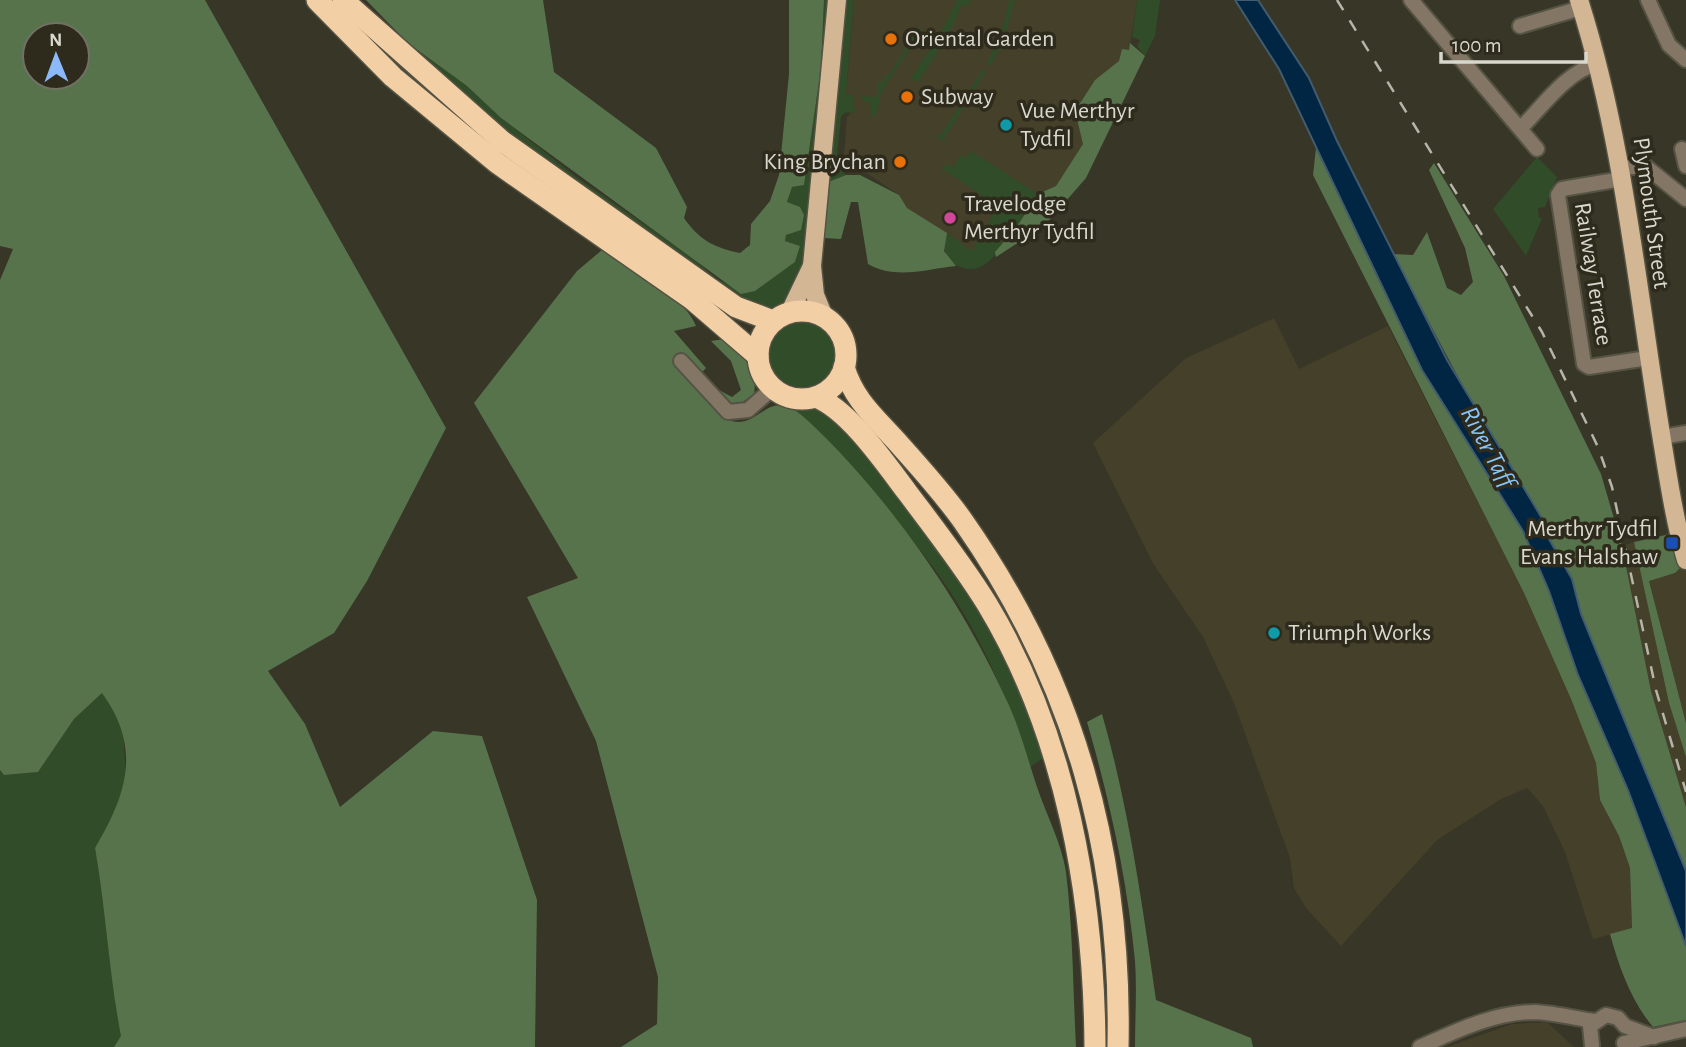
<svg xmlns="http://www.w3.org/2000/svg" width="1686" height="1047" font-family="'Alegreya Sans',sans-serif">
	<rect width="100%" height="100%" fill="#383626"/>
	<g fill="#44402a">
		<path d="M854,0h283l-8,51 -21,21 -13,8 -19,31 7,33 -27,42 -68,76 -14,7 -18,-3 -36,-49 -13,-9 -8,-13 -34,-23 -22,-5 4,-49 4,-6 1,-17h-6z"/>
		<path d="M1274,318l25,51 89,-43 136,267 47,106 25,64 4,37 19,36 11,32 2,61 -39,10 -28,-87 -22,-46 -16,-18 -26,11 -64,41 -96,106 -35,-38 -12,-20 -4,-30 -56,-155 -31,-66 -49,-72 -61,-122 93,-85z"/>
		<path d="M1634,542l35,161 17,54v50l-35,-116 -29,-145z"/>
		<path d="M1686,562v161l-37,-143 26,-7z"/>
		<path d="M1547,1022l27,25h-127l65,-23z"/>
	</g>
	<g fill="#314c28">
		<path d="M824,0h6l-26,258 -15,41 -17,11 -23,-6 -261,-186 -80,-68v-7l59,43 34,32 77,60 115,80 25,22 37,11 40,-29 5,-16 -15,-5 1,-6h3l-2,-32 5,-16 12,-2 17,-117z"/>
		<path d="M843,0h11l-8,94 7,1 2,17 -11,1 -3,4 -5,49 10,9 -18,7z"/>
		<path d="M957,0h14l-2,6 -7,-2 -15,34 -7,-4z"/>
		<path d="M1009,0h6l-12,42 6,3 -3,6 -6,-3 -10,18 -3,-3 16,-36z"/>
		<path d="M1137,0h23l-5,36 -10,20 -8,-10 3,-6 -8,-3z"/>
		<path d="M918,28l4,2 -40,61 -6,24 -5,3 -1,-17 -7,1 -1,-6 15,1v-15h7l1,-7h4z"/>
		<path d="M936,40l7,4 -25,38 -7,-4z"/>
		<path d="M983,69l3,2 -14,23 6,4 -3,4 -5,-4 -2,3 -24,38 4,5 -15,-10 7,2z"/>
		<path d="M971,151l67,43c-14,21 -31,51 -50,68 -20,18 -54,-2 -41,-29l25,18 26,-45 -54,-36 -5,5 8,-12 6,4 8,-12 5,3z"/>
		<path d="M1537,157l20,20 -12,30 -7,1 1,10h3l-16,38 -33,-47z"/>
		<circle cx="802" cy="354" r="33"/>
		<path d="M787,405c10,0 23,-1 32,3 22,13 38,39 54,58 76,90 134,179 172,291l-15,10c-17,-51 -36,-101 -63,-148 -42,-74 -107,-137 -162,-201z"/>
		<path d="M103,692l20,35 3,51 -13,40 -18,30c11,63 14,126 27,188l-8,11h-114v-277l4,5 34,-3 36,-53z"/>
	</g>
	<g fill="#56734c" fill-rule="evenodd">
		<path d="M0,0h205l241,428 -79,153 -33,52 -66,38 37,53 35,83 93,-76 49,5 55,164 -2,147h-421l7,-11c-12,-62 -15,-125 -26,-188 32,-54 47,-100 7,-155l-28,26 -36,53 -34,3 -4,-5v-490l13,-31 -13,-3zM35,35h42v42h-42z"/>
		<path d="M366,0h177l11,72 102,76 31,59 -3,11c15,22 31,30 56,35l10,-8 1,-21 19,-23 9,-26 10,-101v-74h35l-3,68 -17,117 -12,2 -5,15 13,5 4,8 -3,15 -15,5 -1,6 15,5 -5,16 -40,29 -14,3 -240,-176 -34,-32 -59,-43z"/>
		<path d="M1130,43l15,13 -59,122 -41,47 -49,32 -1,-5 21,-24 22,-34 18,-8 27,-42 -8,-33 20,-31 24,-19 3,-12 7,1z"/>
		<path d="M1316,148l106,222 101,161 26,60 29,84 50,115 58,156v74l-33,7c-22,-26 -34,-60 -43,-93l22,-6 -2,-60 -11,-32 -19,-36 -4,-37 -25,-64 -47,-106 -211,-418z"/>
		<path d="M1434,163l70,113 97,198 21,72 29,145 35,116v64l-105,-257 -9,-35 -23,-40 -6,-19 -69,-113 -81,-153 20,1 14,-23 20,56 14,7 12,-13 -8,-34 -36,-78z"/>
		<path d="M846,175h14l39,20 8,13 40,25 -3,18 12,15c-30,3 -60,14 -88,-2l-10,-62h-7l-10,37 -17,-1 4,-56z"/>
		<path d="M602,250c27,16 83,46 94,76l-22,5 32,37 -13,13c10,12 22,33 36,39 32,12 37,-37 76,-2 80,74 155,180 200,279 14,28 22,60 32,90 9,27 25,57 29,85 7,58 7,117 10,175h-455l36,-23 1,-47 -62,-236 -69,-144 51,-19 -104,-175 103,-132z"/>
		<path d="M724,339c19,15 35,31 30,55l-17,12 -12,-4 -7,-7 1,-5 13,7 9,-7 -10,-29 -20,-20z"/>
		<path d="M1670,534l10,34 -5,5 -26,8 37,142v34l-17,-54 -35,-161z"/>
		<path d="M1102,714c27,94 40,189 54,286l95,38 2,9h-118c0,-28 2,-58 0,-86 -8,-82 -25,-160 -48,-239z"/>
	</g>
	<path fill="#012643" stroke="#425b6d" stroke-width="2" d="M1235,0h23l51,78 28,63 110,219 96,160 6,19 23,40 9,35 105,257v75l-58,-156 -50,-115 -29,-84 -26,-60 -101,-161 -143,-301z"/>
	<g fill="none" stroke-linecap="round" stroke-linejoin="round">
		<defs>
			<g id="minor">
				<path d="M1411,0l126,149"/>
				<path d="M1648,0l21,45 17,15"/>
				<path d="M1520,26l61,-18"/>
				<path d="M1521,128c21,-21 46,-57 76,-64"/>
				<path d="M1682,149l4,17"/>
				<path d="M1620,168l25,-2 41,33"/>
				<path d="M1622,179l-60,10 -4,6 26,169 5,3 59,-9"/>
				<path d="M681,361l47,51 20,-2 25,-22"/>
				<path d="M1662,437l24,-4"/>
				<path d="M1624,1043l62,-14"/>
				<path d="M1592,1045l-2,-19 16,-11 12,3 7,8 29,11"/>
				<path d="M1420,1047c36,-16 75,-35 115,-35 19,1 40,6 59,9"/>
			</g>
			<g id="major">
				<path d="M1579,0c45,141 58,289 82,434 7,42 13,85 25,126"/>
				<path d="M790,312l22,-46"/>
				<path d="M824,317l-9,-22 -3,-29 25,-266"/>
			</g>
			<g id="highway">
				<path d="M317,0l76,77 104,86 196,137 65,56"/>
				<path d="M343,0l159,141 234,166 37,14"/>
				<circle cx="802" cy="355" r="44"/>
				<path d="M844,367c10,34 32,51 55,77 22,25 45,50 64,77 112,160 159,332 155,526"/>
				<path d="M816,397c33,13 69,66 91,95 27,36 56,73 80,112 79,131 107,292 108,443"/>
			</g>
		</defs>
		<use href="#minor" stroke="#555344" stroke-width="18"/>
		<use href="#major" stroke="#555344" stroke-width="21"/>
		<use href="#highway" stroke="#555344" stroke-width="24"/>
		<use href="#minor" stroke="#847665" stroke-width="14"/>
		<use href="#major" stroke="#d3b693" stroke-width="18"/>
		<use href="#highway" stroke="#f2cfa5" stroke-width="21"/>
		<path stroke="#b6b5a9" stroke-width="2.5" stroke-dasharray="12 12" stroke-linecap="butt" d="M1337,0l205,332 56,115 14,40 44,203 30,102"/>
	</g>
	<g fill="#e8710a" stroke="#2e2b1c" stroke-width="2.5">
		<circle cx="891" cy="39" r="7"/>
		<circle cx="907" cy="97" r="7"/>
		<circle cx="900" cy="162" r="7"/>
	</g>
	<g fill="#0f9aa8" stroke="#2e2b1c" stroke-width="2.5">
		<circle cx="1006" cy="125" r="7"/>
		<circle cx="1274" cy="633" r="7"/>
	</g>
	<circle fill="#d1479c" stroke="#2e2b1c" stroke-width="2.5" cx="950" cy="218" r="7"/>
	<rect fill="#1a4fb4" stroke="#2e2b1c" stroke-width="2.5" x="1665" y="536" width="14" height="14" rx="3.5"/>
	<g text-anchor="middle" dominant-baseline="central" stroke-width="7" stroke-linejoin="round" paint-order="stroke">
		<g font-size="24" fill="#d9d8ce" stroke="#2e2b1c" text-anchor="start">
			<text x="905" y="39">Oriental Garden</text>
			<text x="921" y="97">Subway</text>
			<text x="1020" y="111">Vue Merthyr<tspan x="1020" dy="28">Tydfil</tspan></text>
			<text x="886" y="162" text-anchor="end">King Brychan</text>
			<text x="964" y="204">Travelodge<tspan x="964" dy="28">Merthyr Tydfil</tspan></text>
			<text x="1658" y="529" text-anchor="end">Merthyr Tydfil<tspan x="1658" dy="28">Evans Halshaw</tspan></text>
			<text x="1288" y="633">Triumph Works</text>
		</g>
		<g font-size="24" fill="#d9d8ce" stroke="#2e2b1c">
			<text transform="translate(1651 213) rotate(82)">Plymouth Street</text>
			<text transform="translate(1593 274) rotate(81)">Railway Terrace</text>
		</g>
		<g font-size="26" font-style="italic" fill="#8ac5fa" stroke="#2e2b1c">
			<text transform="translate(1488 447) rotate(62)">River Taff</text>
		</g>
	</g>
	<g transform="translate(56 56) rotate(359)"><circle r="33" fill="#2e2b1c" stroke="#727063" stroke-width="2"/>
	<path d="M0-5L12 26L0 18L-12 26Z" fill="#8cb9fc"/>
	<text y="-10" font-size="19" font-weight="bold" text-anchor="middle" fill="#d9d8ce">N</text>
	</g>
	<path d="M1441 52v10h145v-10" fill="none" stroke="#d9d8ce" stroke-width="3.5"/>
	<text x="1452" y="52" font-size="21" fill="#d9d8ce" stroke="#2e2b1c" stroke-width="5" paint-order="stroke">100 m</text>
</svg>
